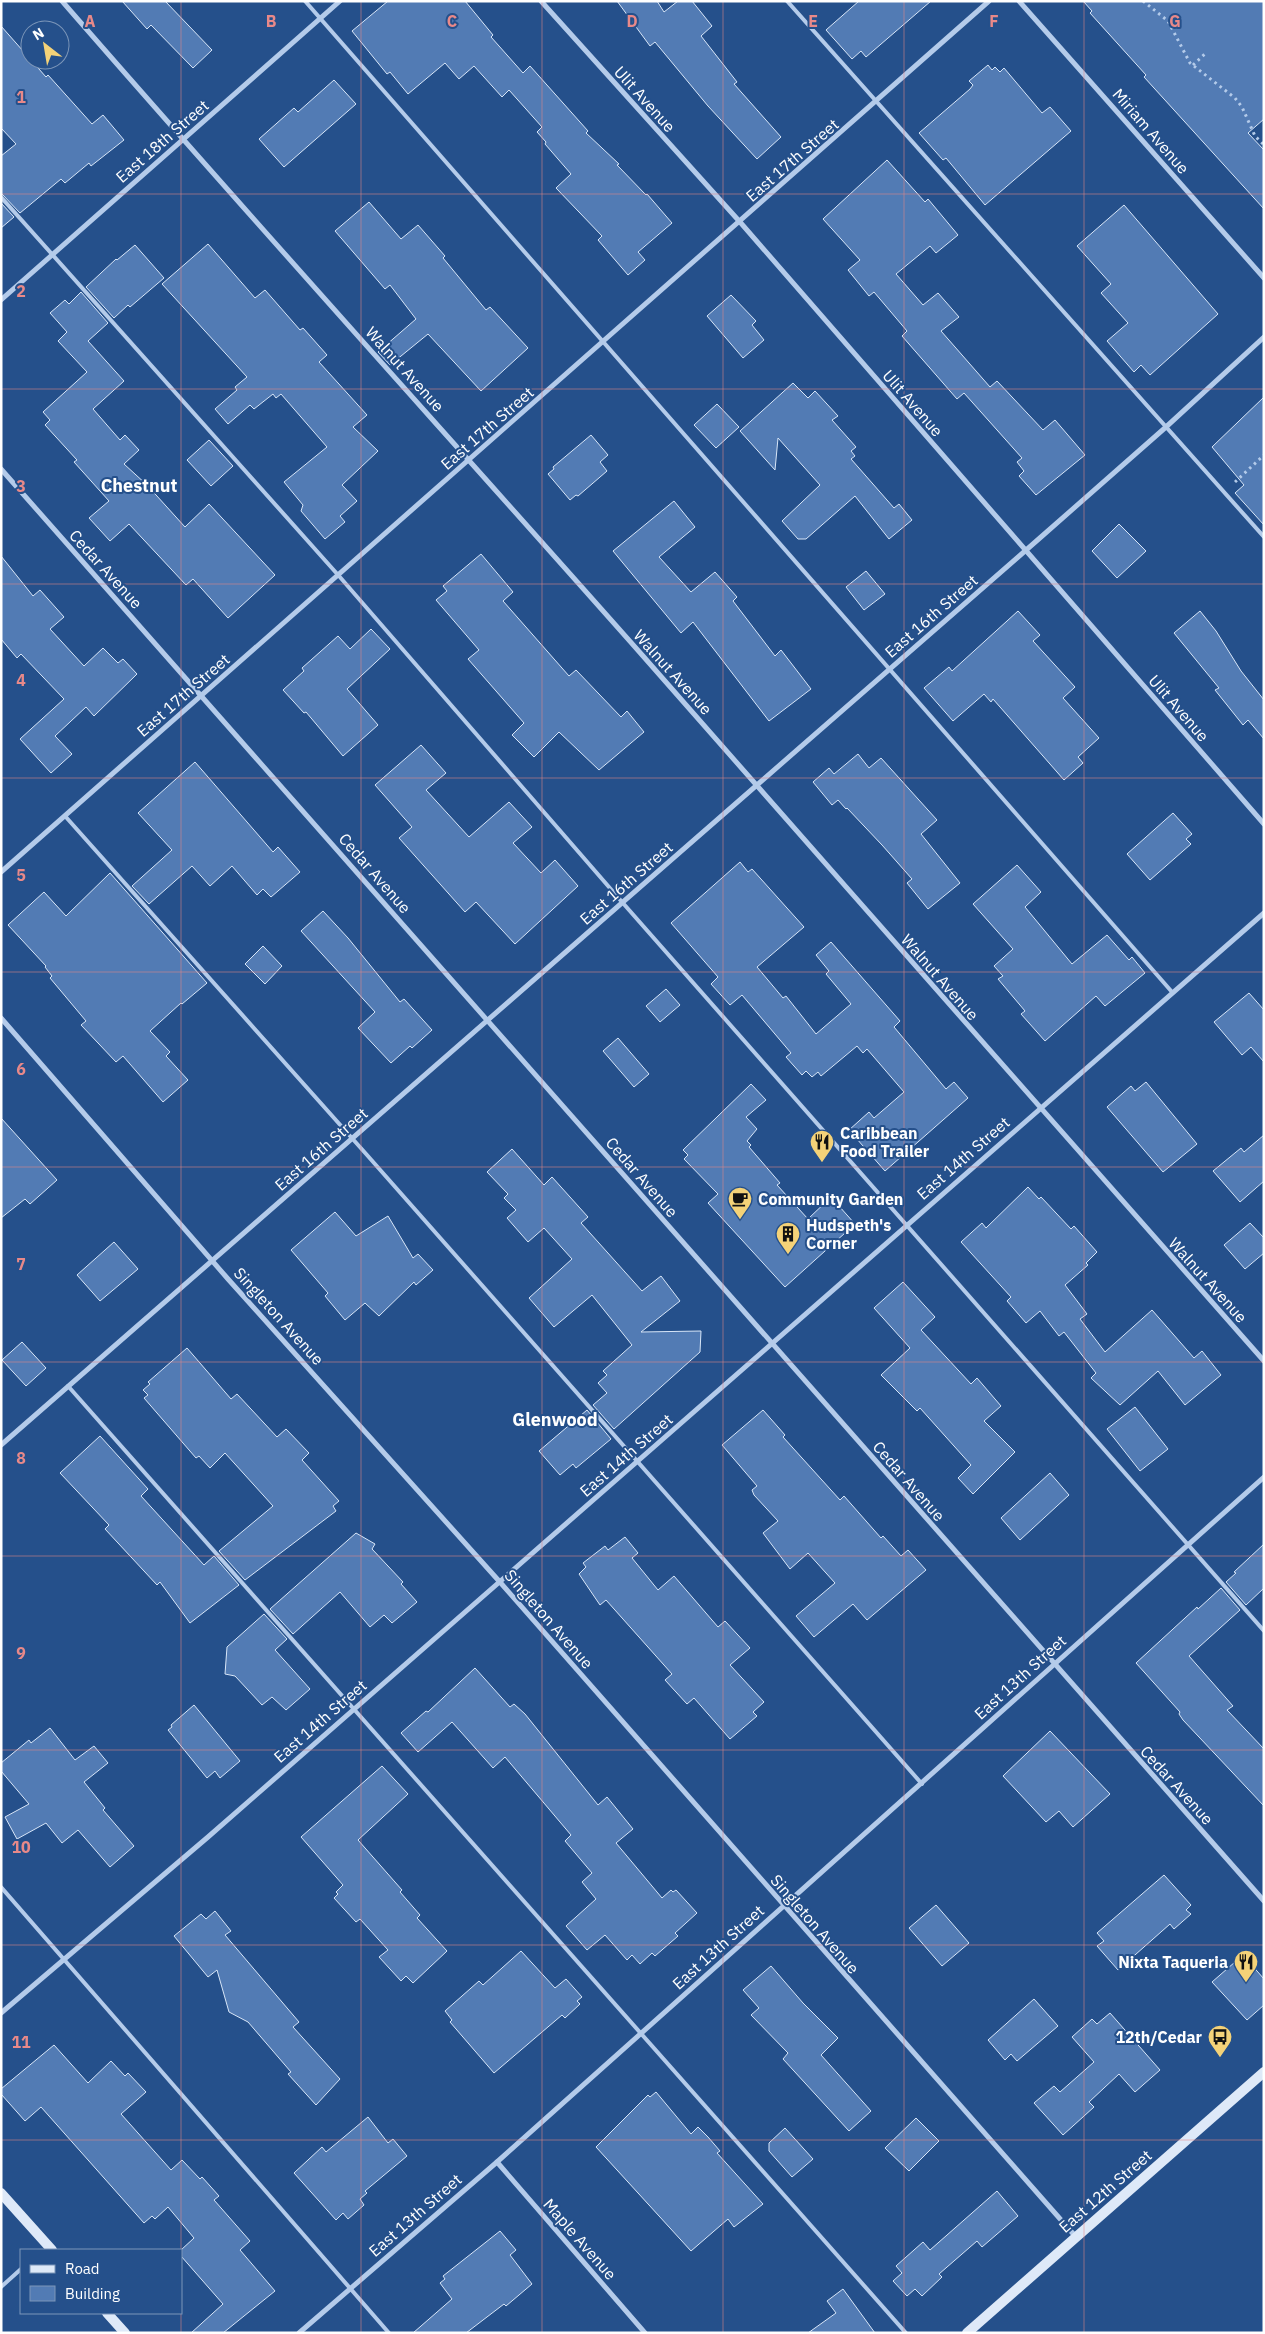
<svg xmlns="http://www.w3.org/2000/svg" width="1265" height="2334" font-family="'IBM Plex Sans',sans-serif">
	<rect width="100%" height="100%" fill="#25508b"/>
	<g fill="#527bb4" stroke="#d8e6f8">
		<path d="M122,1h43l47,49 -19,18 -42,-43 -4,4z"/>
		<path d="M388,1h77l28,34 -2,2 32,36 7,-7 58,65 -2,2 33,31 -2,1 29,30 1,-1 25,29 -34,29 7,8 -17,15 -30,-35 4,-4 -46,-48 15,-14 -26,-30 1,-2 -9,-10 5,-5 -33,-37 -7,7 -28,-31 -15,13 -14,-16 -37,31 -18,-22 -3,2 -35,-43z"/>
		<path d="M617,1h40l7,11 14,-11h14l20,25 -11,10 36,46 -3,2 47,53 -24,22 -49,-53 -53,-64 -5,4z"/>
		<path d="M859,1h72l-65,56 -5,-6 -9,8 -26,-29z"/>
		<path d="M1083,1h181v118l-16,14 16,17v59l-120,-132 2,-2 -56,-62 2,-2z"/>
		<path d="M1,26l45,51 2,-2 44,49 11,-9 21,25 -33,26 -2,-3 -24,20 -4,-4 -41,34 -19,-20v-37l15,-12 -15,-16z"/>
		<path d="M988,65l4,5 3,-3 5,5 4,-4 38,45 8,-6 21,24 -86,74 -39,-47 -3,2 -24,-27 51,-44 3,-4 -4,-4z"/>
		<path d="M334,80l22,24 -72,63 -25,-28 35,-31 4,4z"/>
		<path d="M887,160l38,42 3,-3 30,36 -22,18 -6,-7 -34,28 27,31 15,-12 21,24 -18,14 49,56 7,-6 46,49 12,-10 30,35 -49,40 -17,-19 5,-5 -7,-9 5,-4 -58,-65 -7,6 -55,-63 5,-5 -33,-39 -5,4 -21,-26 12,-10 -37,-41z"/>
		<path d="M369,202l32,37 17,-14 27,31 -2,2 43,52 4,-3 38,41 -47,43 -53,-57 -38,31 -12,-13 38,-33 -26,-34 -5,4 -50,-58z"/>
		<path d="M1,203l13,14 -13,11z"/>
		<path d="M1124,205l94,109 -68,61 -9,-10 -7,7 -27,-31 21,-18 -27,-30 10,-9 -34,-38z"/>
		<path d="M208,244l47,54 10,-8 35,40 3,-2 24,27 -8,7 48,53 -14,12 25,24 -36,34 15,16 -17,15 5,6 -20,17 -24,-28 2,-6 -19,-23 43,-35 -46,-53 -5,4 -3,-4 -19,15 -4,-4 -22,19 -13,-15 22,-19 -2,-3 12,-10 -85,-93z"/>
		<path d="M135,245l29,33 -34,29 -2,-2 -14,13 -28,-31 30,-28 1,1z"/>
		<path d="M81,292l27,31 -20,18 36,40 -31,28 27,31 5,-5 14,15 -15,14 23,21 38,42 24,-23 66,71 -47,43 -35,-39 -7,6 -57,-61 -19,17 -21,-23 20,-17 -35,-39 3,-2 -32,-35 5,-5 -7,-8 44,-40 -29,-31 9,-9 -17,-19 15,-13 4,4z"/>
		<path d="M731,295l25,26 -4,4 12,15 -21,18 -36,-42z"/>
		<path d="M793,383l15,15 7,-7 23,25 -6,4 24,27 -5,4 4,5 -4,3 43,49 5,-4 13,16 -23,19 -34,-43 -49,43h-8l-16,-18 38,-36 -42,-47 -3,32 -35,-39z"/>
		<path d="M1264,397v128l-29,-32 9,-8 -32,-38z"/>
		<path d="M717,404l22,23 -23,21 -22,-23z"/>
		<path d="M591,435l17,20 -8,7 7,9 -29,25 -2,-1 -6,5 -22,-26 6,-5 -1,-2z"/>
		<path d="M209,440l24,26 -22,20 -24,-26z"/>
		<path d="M674,501l21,26 -36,30 32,35 24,-20 22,25 -4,4 42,55 6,-6 30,39 -42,32 -76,-99 -12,11 -68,-82z"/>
		<path d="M1119,524l27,27 -29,27 -25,-27z"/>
		<path d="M481,554l32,38 -10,9 66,75 7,-6 45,47 6,-6 17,21 -45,38 -40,-38 -25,25 -22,-22 12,-12 -56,-64 11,-9 -43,-50 11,-9 -4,-5z"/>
		<path d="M1,556l32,40 7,-6 24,27 -14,12 34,37 19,-18 15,15 5,-4 14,15 -43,42 -8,-9 -31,29 17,18 -21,19 -31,-34 44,-40 -43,-45 -4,4 -16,-19z"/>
		<path d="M866,571l19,23 -21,16 -18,-23z"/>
		<path d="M1018,611l22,24 -7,6 42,46 -12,11 36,40 -21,19 5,6 -19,17 -71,-81 -2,3 -7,-8 -31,27 -29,-33 25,-21 3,4z"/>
		<path d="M1200,611l16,20 25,40 23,29v39l-16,-19 -5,5 -28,-35 4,-2 -45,-55z"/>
		<path d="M371,629l19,20 -43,40 31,36 -35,31 -37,-44 -2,1 -21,-23 21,-19 -2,-3 36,-32 12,13z"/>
		<path d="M421,745l25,28 -20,17 43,47 40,-35 23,25 -19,16 28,30 14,-13 23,26 -63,58 -39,-42 -11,10 -66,-74 13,-11 -37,-42z"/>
		<path d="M858,754l11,14 12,-10 56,62 -16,14 39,49 -32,26 -21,-26 5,-4 -30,-34 -35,-37 -1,1 -8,-9 -6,5 -19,-23 16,-14 5,6z"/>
		<path d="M195,762l78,90 5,-5 22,25 -29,25 -8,-8 -6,6 -25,-29 -22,20 -18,-20 -43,38 -17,-18 40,-36 -34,-37z"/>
		<path d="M1173,813l19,21 -6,5 5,5 -41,36 -23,-26z"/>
		<path d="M740,862l8,10 4,-3 52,58 -47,40 26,31 3,-2 30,38 35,-30 -25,-30 3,-3 -13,-16 15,-13 69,79 -6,6 52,62 8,-7 14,16 -83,73 -36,-41 20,-18 5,6 30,-26 -37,-43 -4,4 -6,-7 -36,30 -3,-4 -6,5 -6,-6 -4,4 -16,-18 5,-4 -49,-58 -12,10 -19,-21 7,-7 -47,-54z"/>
		<path d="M1017,865l24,27 -16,15 47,57 35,-29 22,25 3,-3 13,16 -40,33 -9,-10 -51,45 -24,-27 4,-3 -27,-32 5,-3 -9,-10 19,-17 -40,-45z"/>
		<path d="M110,873l97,110 -25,21 -1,-1 -31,28 20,21 -4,4 22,24 -25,22 -40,-46 -7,6 -35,-37 5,-4 -36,-43 2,-2 -7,-9 1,-1 -38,-41 36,-33 22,24z"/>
		<path d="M323,911l25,27 52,64 4,-3 28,31 -20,18 -2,-2 -19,17 -33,-35 17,-16 -74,-81z"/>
		<path d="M263,946l19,20 -17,18 -20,-20z"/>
		<path d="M666,989l14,16 -20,17 -14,-16z"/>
		<path d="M1249,993l15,17v52l-13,-15 -9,8 -28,-33z"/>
		<path d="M618,1038l31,36 -15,13 -31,-36z"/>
		<path d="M1146,1082l51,62 -34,28 -56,-65 24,-21 4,5z"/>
		<path d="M751,1084l15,16 -20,17 11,12 -10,12 4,4 -2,2 31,36 -3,2 31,34 23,-22 24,27 -70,63 -77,-84 10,-9 -34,-35 4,-4 -5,-5z"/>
		<path d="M1,1118l56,62 -27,24 -5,-5 -24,19z"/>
		<path d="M1264,1135v46l-24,21 -27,-31 28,-23 3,4z"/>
		<path d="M512,1149l32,36 8,-8 36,40 -7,6 61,68 19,-15 19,25 -39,31 60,-1 -1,21 -86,77 -21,-24 14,-12 -9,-10 9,-8 -4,-4 29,-26 -40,-50 -38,32 -25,-29 43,-39 -28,-31 -16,14 -21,-24 9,-8 -12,-12 4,-4 -21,-22z"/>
		<path d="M1028,1187l11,12 2,-2 30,32 3,-3 23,26 -11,11 2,2 -23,20 22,29 -7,5 25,33 47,-42 42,48 8,-7 19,24 -36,30 -27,-34 -38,34 -29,-27 5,-5 -32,-41 -5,4 -19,-25 -14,12 -19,-22 4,-4 -50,-55 21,-19 4,5z"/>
		<path d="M335,1212l21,24 32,-20 25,42 5,-4 15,16 -17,15 -2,-3 -35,34 -14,-13 -20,17 -20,-24 3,-3 -37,-43z"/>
		<path d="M1250,1223l14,15v15l-19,16 -21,-24z"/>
		<path d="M114,1242l24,27 -38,32 -23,-26z"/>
		<path d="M903,1282l32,35 -14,13 50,54 6,-6 24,28 -17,15 31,31 -42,42 -15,-16 13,-13 -51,-57 -3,3 -36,-36 29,-27 -36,-40z"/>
		<path d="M22,1342l24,26 -20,18 -24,-26z"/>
		<path d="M187,1348l44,51 6,-5 40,43 9,-8 23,24 -7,7 37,41 -6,5 3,5 -91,69 -26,-29 54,-45 -48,-53 -15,15 -11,-12 -3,2 -52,-60 4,-3 -5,-5 7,-6 -2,-2z"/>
		<path d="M1135,1407l33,42 -28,22 -33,-42z"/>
		<path d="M587,1410l24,29 -35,29 -3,-4 -13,11 -21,-24z"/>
		<path d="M763,1410l22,25 -2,2 57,63 4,-4 37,42 2,-2 18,20 7,-6 18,20 -59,50 -14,-16 -39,33 -18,-21 39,-33 -27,-30 -18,16 -27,-36 15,-12 -24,-26 -2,-5 5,-4 -35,-41z"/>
		<path d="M100,1436l48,53 -7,7 63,69 10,-9 25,29 -49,38 -30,-41 -3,3 -52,-56 4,-4 -49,-52z"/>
		<path d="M1050,1473l19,22 -49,45 -19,-22z"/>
		<path d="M356,1533l19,11 -3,5 31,33 -2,2 16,18 -25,21 -8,-8 -14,12 -30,-35 -47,42 -23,-25z"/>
		<path d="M625,1537l13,16 -6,5 26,32 16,-14 44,51 7,-6 25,27 -20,17 34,37 -11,10 4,4 -27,23 -36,-41 -7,6 -22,-24 7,-6 -66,-74 -6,5 -21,-31 7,-7 -3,-4 22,-17 3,4z"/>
		<path d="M1264,1544v44l-18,17 -20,-23 10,-9 -2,-1z"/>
		<path d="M1221,1588l19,22 -51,46 44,50 -6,4 37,39v57l-81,-86 -4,-6 1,-2 -44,-49 61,-56 1,2z"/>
		<path d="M264,1614l23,25 -12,11 35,39 -24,21 -14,-13 -10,8 -27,-29 -10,-2 2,-27z"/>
		<path d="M475,1668l35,39 4,-3 11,10 73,91 9,-8 26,32 -17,14 46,55 9,-8 2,2 3,-2 21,23 -22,20 3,3 -23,20 -3,-3 -12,11 -8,-9 -5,5 -22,-25 -18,15 -21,-24 30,-27 -14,-17 10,-9 -27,-32 6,-6 -66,-78 -12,11 -41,-46 -34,30 -17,-19 25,-22 2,1z"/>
		<path d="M194,1705l46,56 -20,17 -5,-7 -8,7 -39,-48 4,-3 -1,-2z"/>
		<path d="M50,1728l25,32 19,-14 14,17 -24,19 21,26 -2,2 31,36 -24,21 -32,-37 -16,13 -16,-20 -29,16 -12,-22 24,-13 -28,-33v-8l28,-23 2,3z"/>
		<path d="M1050,1731l60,63 -37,33 -14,-16 -13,11 -43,-46z"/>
		<path d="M382,1766l26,28 -50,46 44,50 -2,2 20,23 -3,3 30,33 -34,32 -7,-7 -5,5 -22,-24 9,-7 -28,-31 -4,3 -22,-24 4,-4 -2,-2 7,-7 -42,-48z"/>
		<path d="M1164,1875l27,30 -5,5 5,4 -17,15 -4,-5 -52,46 -21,-24 7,-5 -7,-8z"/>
		<path d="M936,1905l33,38 -27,23 -33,-38z"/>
		<path d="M215,1911l16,20 -6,4 74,87 -6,5 47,52 -24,26 -28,-31 3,-2 -43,-50 -19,-10 -12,-42 -9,7 -34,-41 27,-22 5,5z"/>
		<path d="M521,1951l34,37 11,-9 16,18 -5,4 3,3 -15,14 -3,-3 -68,58 -44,-51 2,-2 -7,-9 34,-30 4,4z"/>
		<path d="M1243,1955l21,24v26l-17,15 -35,-38z"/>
		<path d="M771,1966l32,37 35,35 -17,17 50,56 -22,20 -66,-72 5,-6 -37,-38 8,-7 -16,-18z"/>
		<path d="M1034,1999l24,27 -41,35 -6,-7 -6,6 -17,-20z"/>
		<path d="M1110,2013l50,57 -25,22 -16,-18 -30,28 5,5 -31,28 -29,-32 20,-17 6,6 34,-30 -22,-25 20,-18 5,5z"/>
		<path d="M54,2045l34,38 23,-22 14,15 3,-3 18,19 -25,22 50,56 11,-10 18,19 2,-2 17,19 -5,4 36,41 -10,9 35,41 -52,42h-32l32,-29 -42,-48v-6l13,-12 -26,-31 -13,12 -3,-3 -8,7 -103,-116 -16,14 -24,-27v-5z"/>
		<path d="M656,2092l35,42 7,-7 10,10 12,14 -3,2 46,51 -29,23 -6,-8 -37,32 -95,-104 52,-52 2,2z"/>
		<path d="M368,2117l20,26 5,-4 14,17 -42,35 2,2 -7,6 4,6 -16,14 -5,-6 -7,7 -42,-47 28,-26 4,5z"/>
		<path d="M916,2118l23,23 -30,30 -24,-23z"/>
		<path d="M785,2128l28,31 -21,18 -23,-26v-8z"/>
		<path d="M997,2191l21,25 -36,31 -5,-6 -38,33 3,3 -20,19 -7,-7 -8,7 -14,-15 9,-8 -6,-7 27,-24 7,8z"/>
		<path d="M500,2231l16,19 -6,5 22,29 -26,22 -2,-2 -38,29h-53l39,-34 -12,-16 5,-4 -2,-3z"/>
		<path d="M843,2289l32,44h-67l28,-20 -9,-12z"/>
	</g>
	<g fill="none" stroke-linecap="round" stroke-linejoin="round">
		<g stroke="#b4cbea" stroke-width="3" stroke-dasharray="2.5 4" stroke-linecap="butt">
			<path d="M1143,1l25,20 22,42 45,35 7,9 13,29 9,9"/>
			<path d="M1193,65l14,-13"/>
			<path d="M1235,482l29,-27"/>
		</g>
		<g stroke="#b4cbea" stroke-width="4">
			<path d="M305,1l867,991"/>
			<path d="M787,1l477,536"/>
			<path d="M1,197l338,379 283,326 642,729"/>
			<path d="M65,816l302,339 555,629"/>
			<path d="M68,1386l838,947"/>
			<path d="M1,1887l388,446"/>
			<path d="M1,2287l20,-18"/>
		</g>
		<g stroke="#b4cbea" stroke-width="5">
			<path d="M62,1c192,221 388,437 581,655 207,235 413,471 621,705"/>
			<path d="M541,1l199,221 524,602"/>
			<path d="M1019,1l245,277"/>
			<path d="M1,300l339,-299"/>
			<path d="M1,469l1263,1432"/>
			<path d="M1,872l988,-871"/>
			<path d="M1,1018l227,261 271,302 577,656"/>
			<path d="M1,1445l1040,-908 125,-110 98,-90"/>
			<path d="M1,2013l207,-176 1056,-924"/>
			<path d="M497,2162l148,171"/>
			<path d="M299,2333l198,-171 767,-685"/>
		</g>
		<g stroke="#dee9f8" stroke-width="10">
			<path d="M1,2193l51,57"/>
			<path d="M107,2313l18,20"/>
			<path d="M967,2333l297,-261"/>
		</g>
	</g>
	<path fill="none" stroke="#e88989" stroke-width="1" stroke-opacity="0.55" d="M181,1v2249M361,1v2332M542,1v2332M723,1v2332M904,1v2332M1084,1v2332M1,194h1263M1,389h1263M1,584h1263M1,778h1263M1,972h1263M1,1167h1263M1,1362h1263M1,1556h1263M1,1750h1263M1,1945h1263M1,2140h1263M181,2313v20"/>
	<defs>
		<symbol id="restaurant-pin" viewBox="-11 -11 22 30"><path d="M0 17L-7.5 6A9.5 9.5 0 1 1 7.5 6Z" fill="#f4d278" stroke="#25508b"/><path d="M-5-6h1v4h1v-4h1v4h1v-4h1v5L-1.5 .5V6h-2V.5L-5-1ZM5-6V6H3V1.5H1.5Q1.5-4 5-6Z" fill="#111"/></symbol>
		<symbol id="cafe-pin" viewBox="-11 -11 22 30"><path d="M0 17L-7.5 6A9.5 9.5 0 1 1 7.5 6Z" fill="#f4d278" stroke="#25508b"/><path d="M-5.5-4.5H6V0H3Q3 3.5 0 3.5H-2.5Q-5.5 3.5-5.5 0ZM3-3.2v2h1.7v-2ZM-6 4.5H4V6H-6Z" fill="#111"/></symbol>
		<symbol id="building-pin" viewBox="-11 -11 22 30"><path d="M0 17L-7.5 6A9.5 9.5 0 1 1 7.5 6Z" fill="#f4d278" stroke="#25508b"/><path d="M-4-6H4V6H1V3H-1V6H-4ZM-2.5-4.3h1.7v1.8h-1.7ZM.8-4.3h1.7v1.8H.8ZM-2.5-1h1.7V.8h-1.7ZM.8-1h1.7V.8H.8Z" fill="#111"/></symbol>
		<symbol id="bus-pin" viewBox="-11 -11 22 30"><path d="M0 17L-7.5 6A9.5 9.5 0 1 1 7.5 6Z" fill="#f4d278" stroke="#25508b"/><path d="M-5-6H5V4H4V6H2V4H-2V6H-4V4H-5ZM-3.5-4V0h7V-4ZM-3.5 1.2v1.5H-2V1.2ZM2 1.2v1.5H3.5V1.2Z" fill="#111"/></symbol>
	</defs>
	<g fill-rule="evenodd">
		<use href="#restaurant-pin" x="808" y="1128" width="28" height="38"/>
		<use href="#cafe-pin" x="726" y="1185" width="28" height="38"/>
		<use href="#building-pin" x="774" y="1220" width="28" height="38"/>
		<use href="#restaurant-pin" x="1232" y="1948" width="28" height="38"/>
		<use href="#bus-pin" x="1206" y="2023" width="28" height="38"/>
	</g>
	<g text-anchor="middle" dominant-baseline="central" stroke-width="4" stroke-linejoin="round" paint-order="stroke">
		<g font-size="16" fill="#fff" stroke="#25508b">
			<text transform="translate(645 99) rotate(48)">Ulit Avenue</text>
			<text transform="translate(1151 131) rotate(49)">Miriam Avenue</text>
			<text transform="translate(162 141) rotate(-41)">East 18th Street</text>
			<text transform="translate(792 160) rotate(-41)">East 17th Street</text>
			<text transform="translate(405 369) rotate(48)">Walnut Avenue</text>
			<text transform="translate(913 403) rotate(49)">Ulit Avenue</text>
			<text transform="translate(487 428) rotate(-41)">East 17th Street</text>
			<text transform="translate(106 569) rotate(48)">Cedar Avenue</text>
			<text transform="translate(931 616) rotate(-41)">East 16th Street</text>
			<text transform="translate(673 672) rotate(48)">Walnut Avenue</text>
			<text transform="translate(183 695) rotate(-41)">East 17th Street</text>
			<text transform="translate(1179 708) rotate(49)">Ulit Avenue</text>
			<text transform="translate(375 873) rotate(49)">Cedar Avenue</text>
			<text transform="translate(626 883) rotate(-41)">East 16th Street</text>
			<text transform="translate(940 977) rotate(49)">Walnut Avenue</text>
			<text transform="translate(321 1149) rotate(-41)">East 16th Street</text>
			<text transform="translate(963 1158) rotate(-41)">East 14th Street</text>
			<text transform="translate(642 1177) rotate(49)">Cedar Avenue</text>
			<text transform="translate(1208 1280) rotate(48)">Walnut Avenue</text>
			<text transform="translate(279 1316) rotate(48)">Singleton Avenue</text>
			<text transform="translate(626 1455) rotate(-41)">East 14th Street</text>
			<text transform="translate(909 1481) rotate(49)">Cedar Avenue</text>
			<text transform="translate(549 1619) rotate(49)">Singleton Avenue</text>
			<text transform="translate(1020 1677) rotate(-42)">East 13th Street</text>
			<text transform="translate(320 1721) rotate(-41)">East 14th Street</text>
			<text transform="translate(1177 1785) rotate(48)">Cedar Avenue</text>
			<text transform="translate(815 1924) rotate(49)">Singleton Avenue</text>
			<text transform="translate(718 1947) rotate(-42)">East 13th Street</text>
			<text transform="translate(1105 2191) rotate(-41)">East 12th Street</text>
			<text transform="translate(415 2215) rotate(-41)">East 13th Street</text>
			<text transform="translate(580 2239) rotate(49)">Maple Avenue</text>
		</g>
		<g font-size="16" font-weight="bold" fill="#fff" stroke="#25508b" text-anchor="start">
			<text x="840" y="1133">Caribbean<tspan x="840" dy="18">Food Trailer</tspan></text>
			<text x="758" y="1199">Community Garden</text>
			<text x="806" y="1225">Hudspeth's<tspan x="806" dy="18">Corner</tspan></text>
			<text x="1228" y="1962" text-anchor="end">Nixta Taqueria</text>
			<text x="1202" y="2037" text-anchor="end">12th/Cedar</text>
		</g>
		<g font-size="18" font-weight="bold" fill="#fff" stroke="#25508b">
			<text x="139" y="485">Chestnut</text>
			<text x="555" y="1419">Glenwood</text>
		</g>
	</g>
	<g font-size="16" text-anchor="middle" font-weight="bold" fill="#e88989" stroke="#25508b" stroke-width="4" stroke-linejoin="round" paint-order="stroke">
		<text x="90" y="27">A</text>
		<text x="271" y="27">B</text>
		<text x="452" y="27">C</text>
		<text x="632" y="27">D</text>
		<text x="813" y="27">E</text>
		<text x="994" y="27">F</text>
		<text x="1175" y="27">G</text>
		<text x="21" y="103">1</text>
		<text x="21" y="297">2</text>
		<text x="21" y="492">3</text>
		<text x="21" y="686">4</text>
		<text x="21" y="881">5</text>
		<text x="21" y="1075">6</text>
		<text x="21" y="1270">7</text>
		<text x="21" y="1464">8</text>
		<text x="21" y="1659">9</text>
		<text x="21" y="1853">10</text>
		<text x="21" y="2048">11</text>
	</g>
	<rect width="1265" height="2334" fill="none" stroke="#ffffff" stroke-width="5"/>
	<rect x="20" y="2249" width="162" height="65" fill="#25508b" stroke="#7c96b9"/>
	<rect x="30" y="2265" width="25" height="8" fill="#dee9f8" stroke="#7c96b9"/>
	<text x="65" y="2274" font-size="15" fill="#ffffff">Road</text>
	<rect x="30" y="2286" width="25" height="15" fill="#527bb4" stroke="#7c96b9"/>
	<text x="65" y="2299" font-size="15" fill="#ffffff">Building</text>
	<g transform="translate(45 45) rotate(329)"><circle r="24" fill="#25508b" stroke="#7c96b9"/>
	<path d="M0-4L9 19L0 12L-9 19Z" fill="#f4d278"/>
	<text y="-8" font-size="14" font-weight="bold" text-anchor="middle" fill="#ffffff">N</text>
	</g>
</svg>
